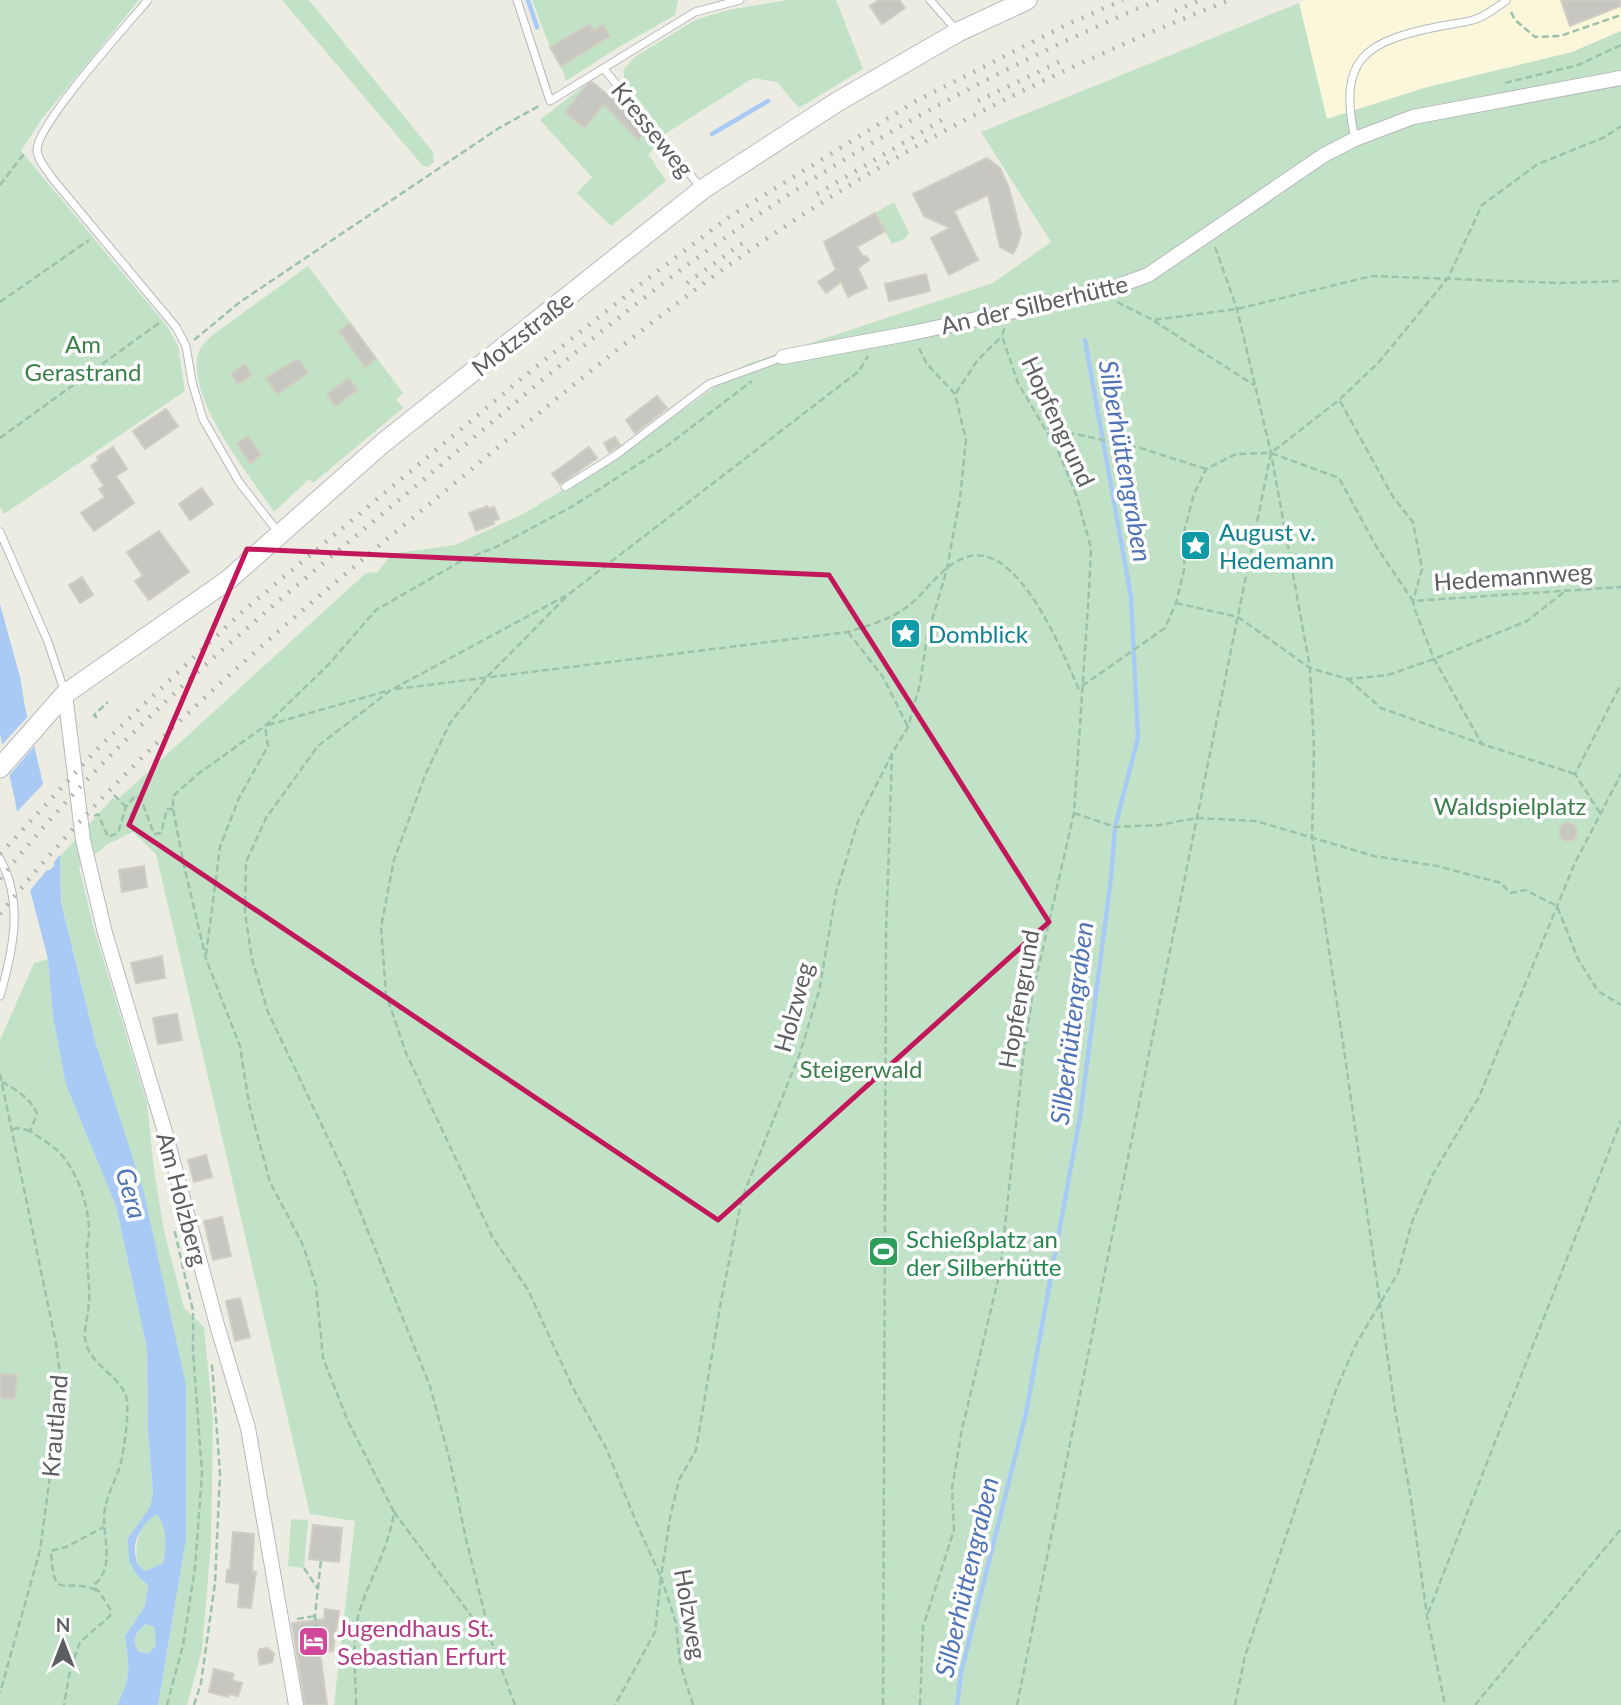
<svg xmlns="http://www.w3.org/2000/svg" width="1621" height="1705" font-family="Lato,sans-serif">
	<rect width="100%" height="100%" fill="#ecece3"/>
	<path fill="#faf7db" d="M1305,0h316v31l-49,21 -148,36 -98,31 -27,-116z"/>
	<g fill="#c2e2c7">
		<path d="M0,0h139l-98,120 -20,31 146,175 11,20 7,45 -181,123 -4,-7z"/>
		<path d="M282,0h27l124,152 1,10 -6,5 -6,-2z"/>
		<path d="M532,0h146l-3,15 -58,33 -51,33 -5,-15 -11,-19z"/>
		<path d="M788,0h48l27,69 -64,39 -22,-26 -24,-4 -88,56 -41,-53v-12l11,-12 60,-37 33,-10z"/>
		<path d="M1299,3l28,116 97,-31 148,-36 49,-21v1674h-1287l21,-184 -45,-7 -154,-660 -23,-22 -25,12 -29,23 15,62 53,174 7,67 10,61 20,77 20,19 9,92 -2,124 -9,107 -15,55h-29l28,-165 -90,-496 -35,-143 -1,-45 53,-58 4,2 249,-227 12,-1 13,-18 64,-9 68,-31 87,-52 137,-98 246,-81 58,-41 -70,-110z"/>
		<path d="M590,81l30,24 37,41 -9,8 18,27 -55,45 -34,-33 15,-16 -52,-57z"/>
		<path d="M894,202l15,31 -3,5 -14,6 -17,-31z"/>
		<path d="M308,266l95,127 -7,6 7,9 -90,75 -4,-4 -35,33c-25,-38 -82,-106 -77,-153 1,-10 7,-16 14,-23z"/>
		<path d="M48,959l5,58 13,68 50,121 31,143 1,83 5,60 -3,15 -22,31 10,39 10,8 -3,21 -20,30c4,32 7,39 -8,69h-117v-665l34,-77z"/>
		<path d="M157,1515c11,15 9,31 6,48l-18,8 -8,-7c-2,-19 0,-41 20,-49z"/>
		<path d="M291,1519l17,1 -4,48 -16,-2z"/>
		<path d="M146,1624l8,3 2,18 -7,8 -10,-1c-8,-12 -4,-19 7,-28z"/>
	</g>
	<path fill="#aacaf6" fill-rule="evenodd" d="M0,604l20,73 5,30 35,149 1,46 35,142 48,149 42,192v155l-28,165h-41c15,-30 12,-37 8,-69l20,-30 3,-21 -10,-8 -9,-16 -1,-23 22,-31 3,-15 -5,-60 -1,-83 -31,-143 -50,-121 -13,-68 -5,-58 -17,-65 -16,-94 -15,-66zM157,1515c11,15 9,31 6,48l-18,8 -8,-7c-1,-6 -3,-14 -2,-19 2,-11 11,-26 22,-30zM146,1624l8,3 2,18 -7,8 -10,-1c-8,-12 -4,-19 7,-28z"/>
	<g fill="#ecece3">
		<path d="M30,714l7,29 -30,35 -7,-31z"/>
		<path d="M46,781l16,71 -8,10v4l-4,4h-3l-20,24 -13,-79z"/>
	</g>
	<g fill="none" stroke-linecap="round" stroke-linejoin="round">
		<g stroke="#aacaf6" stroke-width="4.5">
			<path d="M528,0l9,27"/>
			<path d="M712,134l56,-33"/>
			<path d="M957,1705l4,-32 65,-260 54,-296 31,-239 4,-51 23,-89 -7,-141 -46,-257"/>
		</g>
	</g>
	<g fill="#c8c6c0" stroke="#d0cec2" stroke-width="2">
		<path d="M879,0h20l6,8 -23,16 -12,-18z"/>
		<path d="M1561,0h60v6l-51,20z"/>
		<path d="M590,24l4,7 9,-6 7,11 -49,30 -11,-19z"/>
		<path d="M592,82l33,27 20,24 -7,7 -34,-36 -20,24 -19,-16 21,-26z"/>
		<path d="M987,158l13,10 9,20 12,46 -3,10 -5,10 -13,-7 -12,-52 -34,16 24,49 -29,15 -18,-37 19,-10 -26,-12 -11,-22z"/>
		<path d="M875,213l10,18 -28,16 6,10 3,-1 3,4 -11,8 9,20 -19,9 -7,-15 -15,11 -8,-11 18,-12 -12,-28z"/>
		<path d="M926,274l4,17 -41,10 -4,-17z"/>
		<path d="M350,323l26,36 -11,8 -26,-36z"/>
		<path d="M298,359l10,14 -31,21 -11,-16z"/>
		<path d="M245,364l7,11 -14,9 -7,-10z"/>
		<path d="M349,378l8,12 -22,16 -8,-12z"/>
		<path d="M657,396l10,12 -32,25 -9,-13z"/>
		<path d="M166,409l12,17 -33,23 -12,-18z"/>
		<path d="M248,436l13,19 -11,8 -13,-19z"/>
		<path d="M615,437l5,8 -11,7 -5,-9z"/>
		<path d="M113,447l14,22 -11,7 18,27 -40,28 -13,-18 24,-16 -6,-8 5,-3 -13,-20 8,-6 -2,-3z"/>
		<path d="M589,447l8,11 -37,26 -8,-10z"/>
		<path d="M202,488l11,16 -23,16 -11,-16z"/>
		<path d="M487,506l2,3 5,-2 5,12 -6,2 1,3 -18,7 -7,-18z"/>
		<path d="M159,531l30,41 -40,28 -14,-19 8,-5 -16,-24z"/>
		<path d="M82,577l11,18 -13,8 -11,-18z"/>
		<circle cx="1568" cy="832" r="9"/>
		<path d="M144,866l3,21 -25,5 -3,-22z"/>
		<path d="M162,956l3,22 -29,5 -5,-20z"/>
		<path d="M177,1014l5,26 -24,4 -5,-26z"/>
		<path d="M206,1155l6,22 -18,5 -6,-22z"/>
		<path d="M222,1217l9,39 -18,4 -9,-39z"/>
		<path d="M240,1298l10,39 -15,4 -9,-40z"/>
		<path d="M0,1374l17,1 -2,24 -15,-1z"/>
		<path d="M313,1525l29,3 -3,34 -30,-3z"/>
		<path d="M233,1532l21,2 -2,38h4l-5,36 -13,-1 2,-23 -14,-2 1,-12h3z"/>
		<path d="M325,1609l14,2 -6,40 -13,1 7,53h-22l-13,-82 32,-4z"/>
		<path d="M268,1648l6,6 -2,8 -12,3 -2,-11 2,-5z"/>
		<path d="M214,1669l20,5 -2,6 10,3 -4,13 -9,-2 -1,3 -19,-5z"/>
	</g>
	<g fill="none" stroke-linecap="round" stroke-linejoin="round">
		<defs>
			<g id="lane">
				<path d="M148,0c-21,25 -111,124 -111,150 0,9 10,20 15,28l124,149 10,19 6,36 11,37 36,63 39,50"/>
				<path d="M517,0l33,101 145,-89 45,-12"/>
				<path d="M930,0l28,32"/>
				<path d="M604,69l98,120"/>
				<path d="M1355,139c-18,-82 11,-98 86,-113 11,-2 22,-3 32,-6 12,-3 22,-12 33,-19"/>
				<path d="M565,487l51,-32 93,-71 74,-27"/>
				<path d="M0,532l48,110 17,51"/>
				<path d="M0,859c24,43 13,92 0,137"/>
			</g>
			<g id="street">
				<path d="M783,357l129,-24 186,-40 50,-18 176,-120 31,-16 58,-22 208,-39"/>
				<path d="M65,694l18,146 22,93 60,199 52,193 31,103 48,277"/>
			</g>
			<path id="secondary" d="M0,768l65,-74 163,-114 155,-137 320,-254 134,-87 121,-70 69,-32"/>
		</defs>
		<use href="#lane" stroke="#b6b8bc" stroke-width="9"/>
		<use href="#street" stroke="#b6b8bc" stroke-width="16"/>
		<use href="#secondary" stroke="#b7b9be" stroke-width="21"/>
		<g stroke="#9cc2ac" stroke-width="2.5" stroke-dasharray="7 3.5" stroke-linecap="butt">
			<path d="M1511,12l4,8 20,17 25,-1 61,-21"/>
			<path d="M1505,83l73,-18 43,-20"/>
			<path d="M0,185l23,-30h3"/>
			<path d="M1215,247l22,62 34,144 39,215 4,81 -2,89 31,205 52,366 16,90 16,117 18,89"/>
			<path d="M0,302l89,-62"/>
			<path d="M1117,302l36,18 84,-11 135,-33 187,7 62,-2"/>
			<path d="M1154,321l100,64"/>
			<path d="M194,340l46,-38 259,-174 40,-22"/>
			<path d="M956,393l21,-32 25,-25"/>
			<path d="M1340,401l53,96 20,25 9,47 -9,32 2,9 19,49 48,85"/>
			<path d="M1047,428l93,20 66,21"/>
			<path d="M0,438l159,-115"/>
			<path d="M566,597l-79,80 -37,46 -24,50 -32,87 -13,67 5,67 20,59 86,183 36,54 45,98 33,60 34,83 21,46 -6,55 -40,73"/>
			<path d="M1176,603l62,14 72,51 38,11 40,-4 46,-16 93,-38 37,-29"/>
			<path d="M848,632l35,45 25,50"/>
			<path d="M1348,679l33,29 101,36 93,30"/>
			<path d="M1082,686l83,-58 11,-25 8,-33 1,-42 9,-34 12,-25 30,-15 35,-1 68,25 37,68 37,55 208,-14"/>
			<path d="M396,689l452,-57c19,-6 43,-13 59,-25 20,-15 33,-40 57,-49 54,-22 100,98 116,134"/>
			<path d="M97,718l-3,-3 14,-13"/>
			<path d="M268,725l122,-35"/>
			<path d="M114,795l12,12"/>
			<path d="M1074,813l41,14 44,-2 38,-7 59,3 118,35 63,10 64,17 9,10 15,-3 32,16 21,53 20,32 23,14"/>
			<path d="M1600,813l-25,-39 46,-90"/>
			<path d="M94,816l4,-2 10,23 10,-4 8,-26 9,-11 6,3 13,35 7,-1 6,-24h6"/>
			<path d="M206,955l14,-108 19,-49 29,-52 -3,-20"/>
			<path d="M0,1074l56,269 4,32 -8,86 -12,89 -40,143"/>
			<path d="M2,1082c14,7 30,18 35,32l-7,17c10,7 22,14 30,22 18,20 29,53 29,79 0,7 -3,14 -2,21 0,16 3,32 2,48 0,11 -5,27 -4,37 3,25 30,35 40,55 6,12 -1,56 -4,69 -4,16 -13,30 -16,46 -5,24 12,57 -10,76l1,6 3,1 11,18v7l-30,26 -10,29 -6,34"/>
			<path d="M13,1129l7,-1 10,3"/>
			<path d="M394,1512l96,129"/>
			<path d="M304,1568l14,21"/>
			<path d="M96,1590c-33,-14 -42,15 -45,-39l15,-4 38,-20"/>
			<path d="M1428,1613l193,-492"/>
			<path d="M297,1619l18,-3"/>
			<path d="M317,1631l-2,-15 6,-56"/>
			<path d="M167,1705l16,-60 12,-77 7,-95 -9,-122v-40l-19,-83"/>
			<path d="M194,1705l7,-22 14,-100 5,-109 -8,-110"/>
			<path d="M356,1705c0,-27 -5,-66 3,-92 10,-34 30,-65 35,-101l-47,-93 -24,-61 -7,-72 -13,-41 -33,-63 -21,-78 -9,-58 -34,-87 -23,-98 -10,-52v-13l25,-22 67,-48 63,-61 48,-55 87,-50 33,-13 77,-41 95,-61 84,-64"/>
			<path d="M515,1705l-23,-62 -26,-104 -16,-78 -20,-75 -85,-212 -77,-162 -16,-53 -7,-46 1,-51 20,-44 52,-72 73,-56 178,-96 290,-223 9,-15"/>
			<path d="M693,1705l-13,-42 -4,-40 -15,-46 9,-59 9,-38 17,-30 25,-149 21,-103 58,-145 19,-62 17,-98 22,-72 35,-69 15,-25 12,-43 7,-47 20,-68 13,-71 6,-58 -11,-46 -28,-30 -8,-16"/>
			<path d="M883,1705l3,-771 6,-179"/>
			<path d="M920,1705l3,-78 31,-97 -2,-42 10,-59 38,-157 23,-213 10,-67 41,-179 15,-222 2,-43 -14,-51 -19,-46 -40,-68 -16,-47 3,-9"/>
			<path d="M1017,1705l254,-1252 68,-53 40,-38 69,-84 34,-73 56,-41 67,-27 16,-11"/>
			<path d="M1235,1705l10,-49 91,-266 19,-44 43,-73 14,-51 21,-48 46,-77 95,-232 47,-91"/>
			<path d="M1475,1705l146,-176"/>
		</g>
		<use href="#lane" stroke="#fff" stroke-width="7"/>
		<use href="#street" stroke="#fff" stroke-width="14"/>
		<use href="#secondary" stroke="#fff" stroke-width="19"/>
		<g stroke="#b3b4b4" stroke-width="4.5" stroke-dasharray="2 9" stroke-linecap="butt">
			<path d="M1175,11l26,-11"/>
			<path d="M978,101l85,-41"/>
			<path d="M817,194l130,-77"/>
			<path d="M687,283l57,-41"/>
			<path d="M0,854l103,-111 140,-132 289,-241 119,-94 78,-59 187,-116 152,-77 55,-24"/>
			<path d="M0,879c34,-42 70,-83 108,-121 94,-96 200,-182 303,-268 111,-92 220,-189 340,-270 127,-87 264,-160 407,-220"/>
			<path d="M0,914c123,-153 275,-283 426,-407 110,-91 218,-184 336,-265 147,-101 303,-177 468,-242"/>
		</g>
	</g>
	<path fill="none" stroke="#c2185b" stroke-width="5" stroke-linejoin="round" d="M247,549l582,26 220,347 -331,298 -589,-395z"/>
	<defs>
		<symbol id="sight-square" viewBox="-11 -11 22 22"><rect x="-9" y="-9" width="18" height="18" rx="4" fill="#0f9aa8" stroke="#fff"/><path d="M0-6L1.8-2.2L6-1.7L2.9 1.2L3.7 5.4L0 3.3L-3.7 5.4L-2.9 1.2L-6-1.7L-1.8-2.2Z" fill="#fff"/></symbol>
		<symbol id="stadium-square" viewBox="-11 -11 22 22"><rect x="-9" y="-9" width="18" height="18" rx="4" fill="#2e9e5b" stroke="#fff"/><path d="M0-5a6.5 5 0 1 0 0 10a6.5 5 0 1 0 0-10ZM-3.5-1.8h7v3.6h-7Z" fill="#fff"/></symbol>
		<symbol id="hotel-square" viewBox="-11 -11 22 22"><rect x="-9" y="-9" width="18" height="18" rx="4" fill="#d1479c" stroke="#fff"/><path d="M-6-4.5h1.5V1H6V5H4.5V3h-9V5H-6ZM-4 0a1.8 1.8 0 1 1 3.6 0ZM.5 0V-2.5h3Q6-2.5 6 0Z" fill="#fff"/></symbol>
	</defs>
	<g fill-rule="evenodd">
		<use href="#sight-square" x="1178" y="528" width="35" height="35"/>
		<use href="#sight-square" x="888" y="616" width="35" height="35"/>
		<use href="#stadium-square" x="866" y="1234" width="35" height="35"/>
		<use href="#hotel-square" x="296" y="1624" width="35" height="35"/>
	</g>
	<g text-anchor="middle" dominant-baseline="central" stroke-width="7" stroke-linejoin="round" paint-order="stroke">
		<g font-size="24" fill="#5c5e62" stroke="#fff">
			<text transform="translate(653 129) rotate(51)">Kresseweg</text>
			<text transform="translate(1034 304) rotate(-13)">An der Silberhütte</text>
			<text transform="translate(522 333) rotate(-38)">Motzstraße</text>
			<text transform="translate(1059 421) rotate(65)">Hopfengrund</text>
			<text transform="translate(1513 576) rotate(-4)">Hedemannweg</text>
			<text transform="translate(1018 999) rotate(-80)">Hopfengrund</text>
			<text transform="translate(793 1007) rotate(-75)">Holzweg</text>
			<text transform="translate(183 1199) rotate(75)">Am Holzberg</text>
			<text transform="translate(54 1426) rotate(-85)">Krautland</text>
			<text transform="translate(691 1614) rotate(80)">Holzweg</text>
		</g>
		<g font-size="24" fill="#3d7f4a" stroke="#fff">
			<text x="83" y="343">Am<tspan x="83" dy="28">Gerastrand</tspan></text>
			<text x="1510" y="805">Waldspielplatz</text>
			<text x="861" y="1068">Steigerwald</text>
		</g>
		<g font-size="24" fill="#0d838f" stroke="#fff" text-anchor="start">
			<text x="1219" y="531">August v.<tspan x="1219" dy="28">Hedemann</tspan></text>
			<text x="928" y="633">Domblick</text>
		</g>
		<g font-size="24" fill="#27864d" stroke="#fff" text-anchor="start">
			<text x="906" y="1238">Schießplatz an<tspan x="906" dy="28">der Silberhütte</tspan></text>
		</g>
		<g font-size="24" fill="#b23c85" stroke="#fff" text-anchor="start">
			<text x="337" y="1627">Jugendhaus St.<tspan x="337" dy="28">Sebastian Erfurt</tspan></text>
		</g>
		<g font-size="26" font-style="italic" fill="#5073b6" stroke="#fff">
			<text transform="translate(1126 461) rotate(80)">Silberhüttengraben</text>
			<text transform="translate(1071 1023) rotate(-83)">Silberhüttengraben</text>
			<text transform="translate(132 1193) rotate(74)">Gera</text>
			<text transform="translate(966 1577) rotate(-77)">Silberhüttengraben</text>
		</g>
	</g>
	<g transform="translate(63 1642)" stroke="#ffffff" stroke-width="5" paint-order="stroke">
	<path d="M0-5L12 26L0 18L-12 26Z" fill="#5c5e62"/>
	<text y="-10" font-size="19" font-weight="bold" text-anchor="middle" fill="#5c5e62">N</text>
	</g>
</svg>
